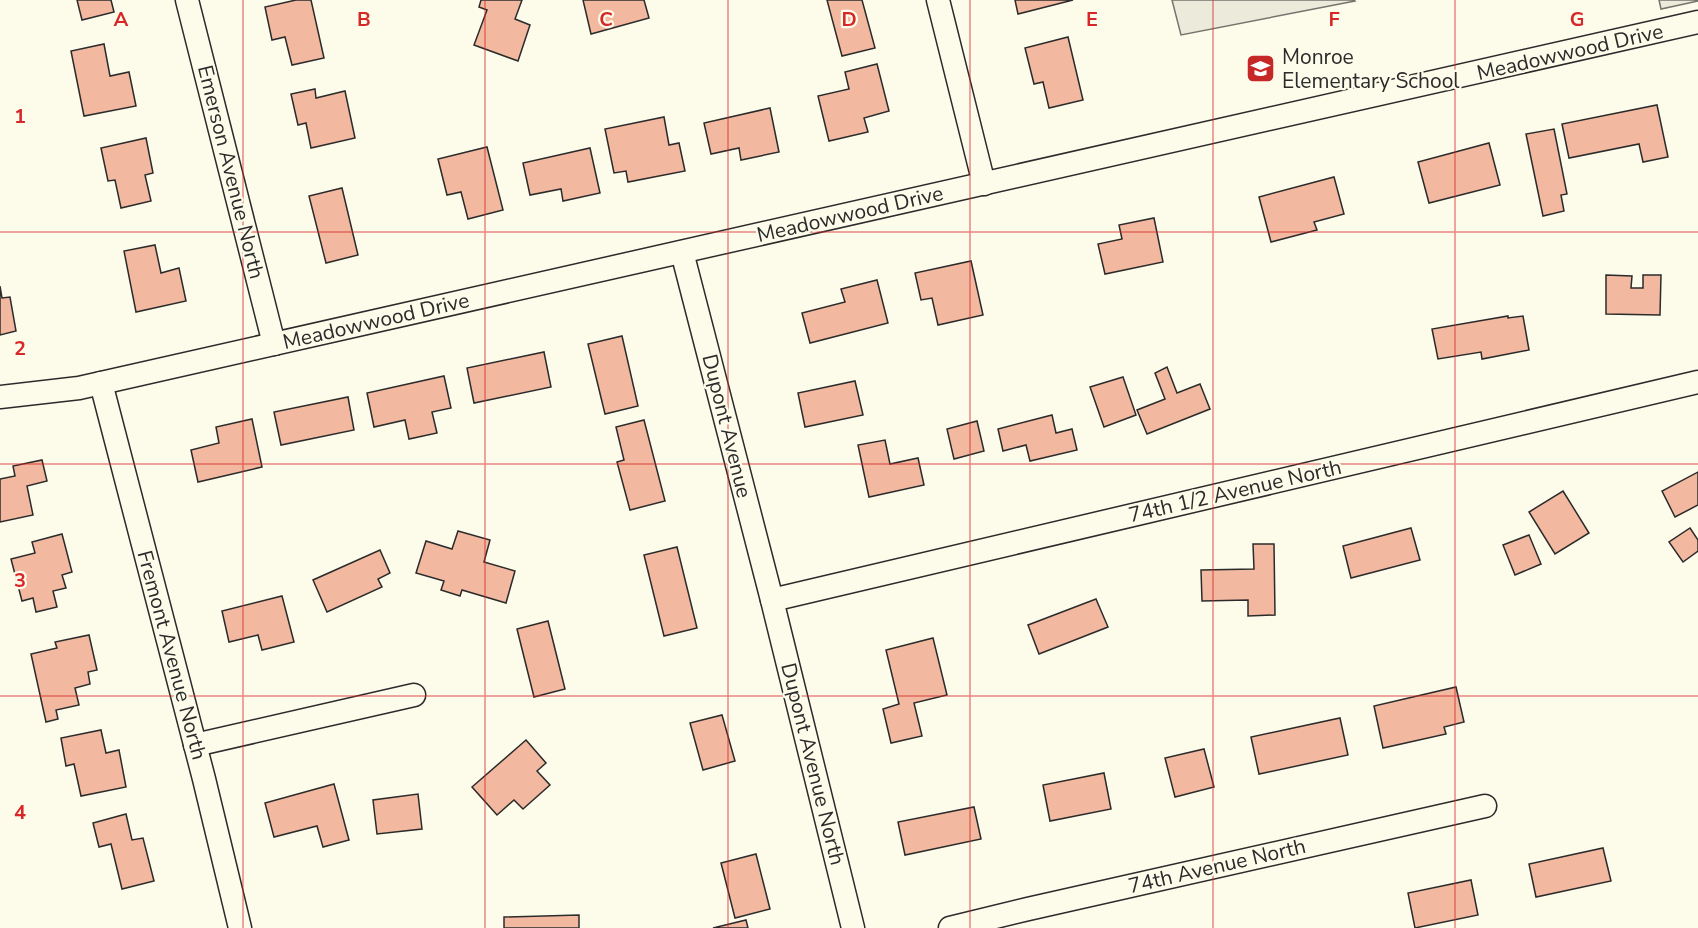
<svg xmlns="http://www.w3.org/2000/svg" width="1698" height="928" font-family="'Nunito Sans',sans-serif">
	<rect width="100%" height="100%" fill="#fdfbea"/>
	<g fill="#ecebdb" stroke="#74746e" stroke-width="1.5">
		<path d="M1172,0h182l1,1 -174,34z"/>
		<path d="M1659,0h39v1l-37,8z"/>
	</g>
	<g fill="#f2b8a0" stroke="#2b2b2b" stroke-width="1.5">
		<path d="M77,0h34l3,12 -32,8z"/>
		<path d="M296,0h15l13,58 -32,7 -7,-28 -13,3 -7,-33z"/>
		<path d="M481,0h41l-7,19 15,6 -12,36 -44,-16 13,-35 -8,-3z"/>
		<path d="M583,0h61l5,18 -58,16z"/>
		<path d="M827,0h35l13,48 -33,8z"/>
		<path d="M1015,0h58l-55,14z"/>
		<path d="M1068,37l15,63 -34,8 -6,-26 -9,2 -9,-36z"/>
		<path d="M104,44l6,32 19,-4 7,34 -52,10 -13,-65z"/>
		<path d="M877,64l12,47 -25,7 4,14 -39,9 -11,-45 31,-7 -4,-17z"/>
		<path d="M315,89l1,9 29,-7 10,47 -44,10 -5,-25 -8,2 -7,-31z"/>
		<path d="M1657,105l11,52 -25,5 -4,-18 -70,14 -7,-34z"/>
		<path d="M770,108l9,44 -38,8 -2,-12 -28,6 -7,-31z"/>
		<path d="M664,117l5,28 10,-2 6,28 -57,11 -2,-11 -12,2 -9,-44z"/>
		<path d="M1554,129l13,65 -6,1 3,16 -21,5 -17,-82z"/>
		<path d="M146,138l7,35 -8,2 6,26 -30,7 -6,-28 -7,1 -7,-33z"/>
		<path d="M1489,143l11,42 -71,18 -11,-41z"/>
		<path d="M487,147l16,63 -35,9 -7,-27 -14,3 -9,-36z"/>
		<path d="M590,148l10,45 -37,8 -2,-12 -31,6 -7,-32z"/>
		<path d="M1334,177l10,37 -30,8 3,8 -46,12 -12,-45z"/>
		<path d="M342,188l16,67 -32,8 -17,-67z"/>
		<path d="M1154,218l9,44 -58,12 -7,-30 24,-5 -3,-14z"/>
		<path d="M155,245l6,28 18,-5 7,33 -50,11 -12,-61z"/>
		<path d="M971,261l12,54 -45,10 -6,-27 -11,2 -6,-27z"/>
		<path d="M1606,275l26,1 -1,12h12v-13h18l-1,40 -54,-1z"/>
		<path d="M877,280l11,43 -78,20 -8,-30 43,-11 -4,-13z"/>
		<path d="M0,286l2,12 8,-1 6,34 -16,4z"/>
		<path d="M1508,316v2l15,-2 6,34 -47,9 -1,-7 -43,7 -6,-30z"/>
		<path d="M622,336l16,70 -33,8 -17,-70z"/>
		<path d="M544,352l7,35 -77,16 -7,-35z"/>
		<path d="M1167,367l10,26 23,-9 10,25 -63,25 -10,-24 28,-11 -10,-26z"/>
		<path d="M444,376l7,32 -19,4 5,21 -28,6 -4,-19 -31,7 -7,-34z"/>
		<path d="M1123,377l13,38 -32,12 -14,-40z"/>
		<path d="M855,381l8,34 -58,12 -7,-34z"/>
		<path d="M348,397l6,33 -73,15 -7,-33z"/>
		<path d="M1052,415l4,18 16,-4 5,21 -47,11 -4,-16 -23,6 -5,-22z"/>
		<path d="M252,419l10,48 -64,15 -7,-32 28,-7 -3,-16z"/>
		<path d="M644,420l21,81 -35,9 -13,-48 7,-2 -8,-33z"/>
		<path d="M977,421l7,30 -30,8 -7,-30z"/>
		<path d="M885,440l5,24 28,-6 6,27 -55,12 -11,-52z"/>
		<path d="M42,460l5,21 -20,5 6,29 -33,7v-43l15,-3 -2,-10z"/>
		<path d="M1698,472v33l-23,12 -13,-26z"/>
		<path d="M1563,491l26,42 -34,21 -26,-42z"/>
		<path d="M1411,528l9,32 -69,18 -8,-32z"/>
		<path d="M1690,528l8,12v11l-15,11 -14,-20z"/>
		<path d="M458,531l32,9 -6,22 31,9 -9,32 -44,-13 -2,6 -19,-6 3,-9 -28,-8 10,-32 26,8z"/>
		<path d="M62,534l10,38 -10,3 4,13 -13,3 4,16 -21,5 -3,-14 -11,3 -11,-42 24,-6 -3,-11z"/>
		<path d="M1529,535l12,29 -26,11 -12,-30z"/>
		<path d="M1253,544h21l1,71 -27,1v-16l-46,1 -1,-31 53,-1z"/>
		<path d="M677,547l20,81 -33,8 -20,-81z"/>
		<path d="M380,550l10,23 -12,6 4,8 -55,25 -14,-32z"/>
		<path d="M282,596l12,46 -32,8 -4,-15 -29,7 -7,-31z"/>
		<path d="M1096,599l12,28 -69,27 -11,-29z"/>
		<path d="M548,621l17,68 -31,8 -17,-68z"/>
		<path d="M89,635l8,35 -9,2 2,12 -15,4 4,17 -23,5 2,9 -12,3 -15,-68 26,-6 -2,-6z"/>
		<path d="M933,638l14,57 -33,8 8,33 -31,7 -8,-34 16,-5 -13,-54z"/>
		<path d="M1456,687l8,35 -20,5 2,7 -63,14 -9,-42z"/>
		<path d="M722,715l13,46 -32,9 -13,-47z"/>
		<path d="M1340,718l8,37 -89,19 -8,-37z"/>
		<path d="M101,730l5,23 13,-3 7,37 -45,9 -7,-32 -8,2 -5,-28z"/>
		<path d="M526,740l20,23 -9,8 13,14 -27,24 -9,-9 -17,15 -25,-28z"/>
		<path d="M1204,749l10,38 -39,10 -10,-39z"/>
		<path d="M1104,773l7,36 -61,12 -7,-36z"/>
		<path d="M334,784l15,56 -26,7 -6,-21 -43,11 -9,-34z"/>
		<path d="M418,794l4,35 -45,5 -4,-34z"/>
		<path d="M974,807l7,32 -76,16 -7,-33z"/>
		<path d="M126,814l6,26 11,-2 11,43 -32,8 -11,-45 -12,3 -6,-24z"/>
		<path d="M1603,848l8,33 -75,16 -7,-33z"/>
		<path d="M756,854l14,55 -35,9 -14,-55z"/>
		<path d="M1471,880l7,35 -63,13 -7,-35z"/>
		<path d="M579,915v13h-75v-11z"/>
		<path d="M746,920l2,8h-35z"/>
	</g>
	<g fill="none" stroke-linecap="round" stroke-linejoin="round">
		<defs>
			<g id="minor">
				<path d="M187,0l87,344"/>
				<path d="M938,0l46,184"/>
				<path d="M682,252l90,348 81,328"/>
				<path d="M101,383l103,396 36,149"/>
				<path d="M0,397l79,-9 1619,-366"/>
				<path d="M772,600l926,-218"/>
				<path d="M195,745l219,-50"/>
				<path d="M950,928l78,-19 457,-103"/>
			</g>
		</defs>
		<use href="#minor" stroke="#2b2b2b" stroke-width="25"/>
		<use href="#minor" stroke="#fdfbea" stroke-width="22"/>
	</g>
	<path fill="none" stroke="#d62828" stroke-width="1.5" stroke-opacity="0.55" d="M243,0v928M485,0v928M728,0v928M970,0v928M1213,0v928M1455,0v928M0,232h1698M0,464h1698M0,696h1698"/>
	<defs>
		<symbol id="school-square" viewBox="-11 -11 22 22"><rect x="-9" y="-9" width="18" height="18" rx="4" fill="#c62828" stroke="#fdfbea"/><path d="M0-5L7-2L0 1L-7-2ZM-4 1L0 2.5L4 1V4Q0 6-4 4Z" fill="#fff"/></symbol>
	</defs>
	<g fill-rule="evenodd">
		<use href="#school-square" x="1244" y="52" width="33" height="33"/>
	</g>
	<g text-anchor="middle" dominant-baseline="central" stroke-width="4.5" stroke-linejoin="round" paint-order="stroke">
		<g font-size="21" fill="#2b2b2b" stroke="#fdfbea">
			<text transform="translate(1570 52) rotate(-13)">Meadowwood Drive</text>
			<text transform="translate(231 172) rotate(76)">Emerson Avenue North</text>
			<text transform="translate(850 214) rotate(-13)">Meadowwood Drive</text>
			<text transform="translate(376 321) rotate(-13)">Meadowwood Drive</text>
			<text transform="translate(727 426) rotate(76)">Dupont Avenue</text>
			<text transform="translate(1235 491) rotate(-13)">74th 1/2 Avenue North</text>
			<text transform="translate(172 655) rotate(75)">Fremont Avenue North</text>
			<text transform="translate(813 764) rotate(76)">Dupont Avenue North</text>
			<text transform="translate(1217 866) rotate(-13)">74th Avenue North</text>
		</g>
		<g font-size="21" fill="#2b2b2b" stroke="#fdfbea" text-anchor="start">
			<text x="1282" y="57">Monroe<tspan x="1282" dy="24">Elementary School</tspan></text>
		</g>
	</g>
	<g font-size="20" text-anchor="middle" font-weight="bold" fill="#d62828" stroke="#fdfbea" stroke-width="4.5" stroke-linejoin="round" paint-order="stroke">
		<text x="121" y="26">A</text>
		<text x="364" y="26">B</text>
		<text x="606" y="26">C</text>
		<text x="849" y="26">D</text>
		<text x="1092" y="26">E</text>
		<text x="1334" y="26">F</text>
		<text x="1577" y="26">G</text>
		<text x="20" y="123">1</text>
		<text x="20" y="355">2</text>
		<text x="20" y="587">3</text>
		<text x="20" y="819">4</text>
	</g>
</svg>
